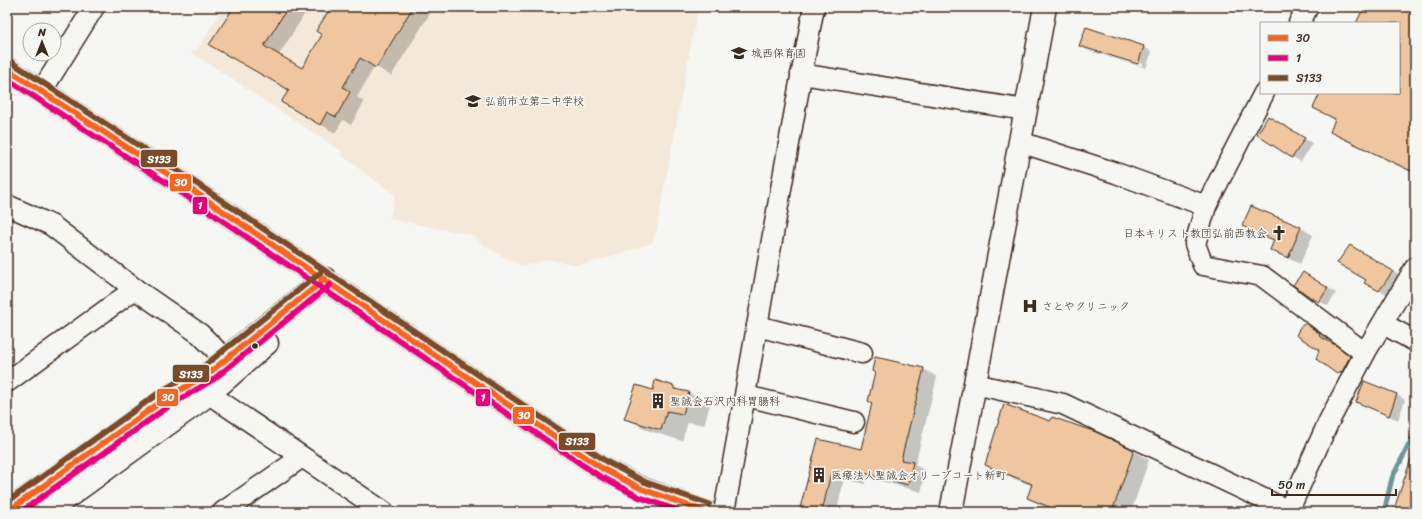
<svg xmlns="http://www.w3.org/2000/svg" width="1422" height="519" font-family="Sriracha,'Klee One',sans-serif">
	<rect width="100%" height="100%" fill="#f6f6f2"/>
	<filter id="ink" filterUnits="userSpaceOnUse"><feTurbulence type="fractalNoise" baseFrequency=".025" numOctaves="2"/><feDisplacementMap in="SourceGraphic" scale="8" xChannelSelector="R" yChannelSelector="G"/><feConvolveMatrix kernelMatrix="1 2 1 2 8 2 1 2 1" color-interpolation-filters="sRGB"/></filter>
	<g filter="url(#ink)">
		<path fill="#f4e8d9" d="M223,7h475l-42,225 -4,11 -49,16 -25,6 -31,-6 -24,7 -19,-9 -21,-12 -10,-10 -83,-16 5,-24 -53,-39 -1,-5 -150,-99 7,-3z"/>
		<g fill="#0003" fill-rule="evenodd">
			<path d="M230,7h79l-30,48 23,14 21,-34 9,-28h102l-43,69 -16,-10 -18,31 7,5 -13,23 -8,-5 -8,13 -15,-9 -30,-34 -60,-75 -3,-2z"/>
			<path d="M1365,7h50v167l-68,-33 -16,-9 4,-12 -21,-12 7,-15h78v-70h-42z"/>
			<path d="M1086,29l58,18 8,5 -6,16 -57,-17 -8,-5zM1088,48l55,16 -1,2 -54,-16z"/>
			<path d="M1268,118l44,25 -11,19 -43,-27z"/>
			<path d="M1252,207l49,21 12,7 -13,29 -29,-14 3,-9 -31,-15z"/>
			<path d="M1350,246l51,30 -13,19 -15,-8 -6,-8z"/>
			<path d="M1312,278l24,15 -8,13 -9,-5z"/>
			<path d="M1305,324l23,15 -2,2 19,11 13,10 -12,16 -29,-19 3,-10z"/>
			<path d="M876,358l48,11 13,8 -22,88 11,6 -5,21 -55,-15 -1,7 -21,-5 -6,27 10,6h-48l18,-72 44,10 11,-47 3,-30z"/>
			<path d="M1365,383l32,12 8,5 -7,20 -40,-18z"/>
			<path d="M674,387l9,5 6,1 21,12 -6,20 -16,-3 -6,19 -35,-11 -21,-12 28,-27z"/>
			<path d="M1050,423l45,10 39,18 15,9 -18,52h-74l-13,-5 -16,-9 4,-12 -30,-12 -16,-10z"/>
			<path d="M1415,450v62h-21z"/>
			<path d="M1182,507l11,5h-13z"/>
		</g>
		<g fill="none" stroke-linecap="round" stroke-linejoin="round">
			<path stroke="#6d949a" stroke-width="5" d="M1384,512l8,-34 23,-45"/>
		</g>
		<g fill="#efc69f" stroke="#3b2a1e">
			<path d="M234,7h54l-24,39 38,22 20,-33 -6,-4 15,-24h82l-37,61 -16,-10 -17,29 7,5 -14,25 -9,-5 -7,13 -39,-23 8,-12 -80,-45z"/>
			<path d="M1364,7h51v155l-4,9 -81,-39 5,-13 -22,-11 7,-15h79v-70h-43z"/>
			<path d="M1086,27l58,19 -6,18 -59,-18z"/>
			<path d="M1268,116l37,22 -13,20 -35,-23z"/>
			<path d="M1251,206l50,21 -13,31 -18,-8 4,-10 -32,-14z"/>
			<path d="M1350,245l43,26 -14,20 -15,-8 2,-3 -29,-17z"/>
			<path d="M1303,272l25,16 -9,14 -9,-5 -17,-12z"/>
			<path d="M1305,323l15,11 -1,2 18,10 13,10 -8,16 -1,-1 -4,3 -21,-15 3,-9 -23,-15 5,-9h1z"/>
			<path d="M875,357l49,11 -23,92 12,2 -5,23 -55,-15 -2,7 -20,-5 -9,40h-23l19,-73 43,10 11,-46 -4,-2 7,-28 -3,-2z"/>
			<path d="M655,380l19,6v3l15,3 -6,22 -16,-3 -6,19 -37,-11 12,-34 17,5z"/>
			<path d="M1364,381l33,13 -8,22 -33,-14z"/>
			<path d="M1004,404l46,17 2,-4 44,15 38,18 -22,62h-50l-35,-14 5,-14 -47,-19z"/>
			<path d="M1413,453l2,1v52l-2,6h-20z"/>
		</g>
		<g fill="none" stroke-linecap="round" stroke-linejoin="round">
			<defs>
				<g id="street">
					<path d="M1299,23l9,-16"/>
					<path d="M801,74l225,36"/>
					<path d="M41,92l53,-85"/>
					<path d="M1264,93l-58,113 -11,38 8,21 59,11 103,77"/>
					<path d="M1020,142l96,31 90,33"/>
					<path d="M7,205l44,20 84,64 65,45 25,25"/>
					<path d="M1383,324l32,17"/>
					<path d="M757,326l105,27"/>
					<path d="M7,382l128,-93"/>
					<path d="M975,384l88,20 226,107"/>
					<path d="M209,394l175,118"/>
					<path d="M746,396l108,26"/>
					<path d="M223,512l79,-55"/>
					<path d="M724,512c31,-168 58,-337 90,-505"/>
					<path d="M1288,512l41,-91 36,-68 50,-85"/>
				</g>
				<g id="secondary">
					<path d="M7,512l158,-113 44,-26 16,-14 100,-80"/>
					<path d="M47,512l162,-118 58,-51"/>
					<path d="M951,512l94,-505"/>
				</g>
				<path id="primary" d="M7,69l173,113 423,287 39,20 64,23"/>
			</defs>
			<use href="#street" stroke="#3b2a1e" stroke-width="23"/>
			<use href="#secondary" stroke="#3b2a1e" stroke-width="25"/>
			<use href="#primary" stroke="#3b2a1e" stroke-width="25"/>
			<use href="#street" stroke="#f6f6f2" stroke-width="20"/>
			<use href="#secondary" stroke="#f6f6f2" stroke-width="22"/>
			<use href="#primary" stroke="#faddab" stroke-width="22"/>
			<defs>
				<g id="bus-1">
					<path d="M7,69l173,113 423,287 39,20 64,23"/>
					<path d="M7,512l158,-113 44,-26 116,-94"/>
				</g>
				<g id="bus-2">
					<path d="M7,79l169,110 423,287 40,21 43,15"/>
					<path d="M21,512l148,-106 45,-27 116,-94"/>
				</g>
				<g id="bus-3">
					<path d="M11,62l173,113 423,287 38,20 64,22"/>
					<path d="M7,502l153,-110 44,-26 116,-93"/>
				</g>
			</defs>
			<use href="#bus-1" stroke="#f6f6f2" stroke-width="9"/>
			<use href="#bus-2" stroke="#f6f6f2" stroke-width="9"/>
			<use href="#bus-3" stroke="#f6f6f2" stroke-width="9"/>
			<use href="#bus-1" stroke="#f26522" stroke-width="6"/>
			<use href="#bus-2" stroke="#e5007d" stroke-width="6"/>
			<use href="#bus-3" stroke="#7a4b2a" stroke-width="6"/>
		</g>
	</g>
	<defs>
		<symbol id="school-bare" viewBox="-9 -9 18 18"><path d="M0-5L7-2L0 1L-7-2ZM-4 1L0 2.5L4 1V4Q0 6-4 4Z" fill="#3b2a1e" stroke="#f6f6f2" stroke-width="2.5" paint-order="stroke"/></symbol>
		<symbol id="church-bare" viewBox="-9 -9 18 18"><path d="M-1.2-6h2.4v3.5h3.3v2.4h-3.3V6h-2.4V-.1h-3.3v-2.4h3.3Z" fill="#3b2a1e" stroke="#f6f6f2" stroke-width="2.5" paint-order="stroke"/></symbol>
		<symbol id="hospital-bare" viewBox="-9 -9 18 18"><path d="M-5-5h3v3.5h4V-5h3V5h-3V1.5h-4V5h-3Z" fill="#3b2a1e" stroke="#f6f6f2" stroke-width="2.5" paint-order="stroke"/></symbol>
		<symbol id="building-bare" viewBox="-9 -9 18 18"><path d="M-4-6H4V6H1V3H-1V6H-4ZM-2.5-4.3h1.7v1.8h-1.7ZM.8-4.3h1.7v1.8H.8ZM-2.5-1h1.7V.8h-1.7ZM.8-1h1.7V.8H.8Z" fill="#3b2a1e" stroke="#f6f6f2" stroke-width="2.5" paint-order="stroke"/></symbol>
	</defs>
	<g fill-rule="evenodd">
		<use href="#school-bare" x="728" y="42" width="22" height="22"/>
		<use href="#school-bare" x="462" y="90" width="22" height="22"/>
		<use href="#church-bare" x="1268" y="222" width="22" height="22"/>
		<use href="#hospital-bare" x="1019" y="295" width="22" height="22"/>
		<use href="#building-bare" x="647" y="390" width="22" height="22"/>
		<use href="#building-bare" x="808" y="464" width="22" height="22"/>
	</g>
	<circle fill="#3b2a1e" stroke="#f6f6f2" stroke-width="1.5" cx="255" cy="346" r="3.5"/>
	<g text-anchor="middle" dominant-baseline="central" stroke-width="3.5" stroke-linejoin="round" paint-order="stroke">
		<g font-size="11" fill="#3b2a1e" stroke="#f6f6f2" text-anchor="start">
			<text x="751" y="53">城西保育園</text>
			<text x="485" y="101">弘前市立第二中学校</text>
			<text x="1267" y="233" text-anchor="end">日本キリスト教団弘前西教会</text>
			<text x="1042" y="306">さとやクリニック</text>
			<text x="670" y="401">聖誠会石沢内科胃腸科</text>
			<text x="831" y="475">医療法人聖誠会オリーブコート新町</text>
		</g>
	</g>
	<g stroke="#f6f6f2" stroke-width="1.5">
		<rect x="140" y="149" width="38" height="19" rx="4" fill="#7a4b2a"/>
		<rect x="169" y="173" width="23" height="19" rx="4" fill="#f26522"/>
		<rect x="192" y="196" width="16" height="19" rx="4" fill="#e5007d"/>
		<rect x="172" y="364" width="38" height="19" rx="4" fill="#7a4b2a"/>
		<rect x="475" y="388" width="16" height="19" rx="4" fill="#e5007d"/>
		<rect x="156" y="388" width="23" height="19" rx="4" fill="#f26522"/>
		<rect x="512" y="406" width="23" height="19" rx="4" fill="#f26522"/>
		<rect x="558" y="432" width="38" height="19" rx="4" fill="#7a4b2a"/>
	</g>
	<g font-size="11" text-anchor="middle" font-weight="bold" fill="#fff">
		<text x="159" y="163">S133</text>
		<text x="181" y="186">30</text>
		<text x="200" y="209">1</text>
		<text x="191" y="378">S133</text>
		<text x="483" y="401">1</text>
		<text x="168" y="401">30</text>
		<text x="524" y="419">30</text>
		<text x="577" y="445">S133</text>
	</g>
	<rect width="1422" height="519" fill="none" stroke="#f6f6f2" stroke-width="24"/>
	<rect x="12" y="12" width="1398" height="495" fill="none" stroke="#3b2a1e" stroke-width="1.5" filter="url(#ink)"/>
	<rect x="1260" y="22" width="140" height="72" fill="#f6f6f2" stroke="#aba49d"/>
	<rect x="1268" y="35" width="20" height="6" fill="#f26522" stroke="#aba49d"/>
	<text x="1296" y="42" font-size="12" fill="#3b2a1e">30</text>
	<rect x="1268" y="55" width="20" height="6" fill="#e5007d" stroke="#aba49d"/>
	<text x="1296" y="62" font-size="12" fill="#3b2a1e">1</text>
	<rect x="1268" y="75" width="20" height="6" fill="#7a4b2a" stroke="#aba49d"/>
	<text x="1296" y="82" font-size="12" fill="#3b2a1e">S133</text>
	<g transform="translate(42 42)"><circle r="19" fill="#f6f6f2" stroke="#aba49d"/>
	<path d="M0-3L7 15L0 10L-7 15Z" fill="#3b2a1e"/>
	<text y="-6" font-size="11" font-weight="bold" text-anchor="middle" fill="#3b2a1e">N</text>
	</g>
	<path d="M1272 489v6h124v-6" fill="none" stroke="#3b2a1e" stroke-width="2"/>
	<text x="1278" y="489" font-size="12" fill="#3b2a1e" stroke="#f6f6f2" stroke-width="3" paint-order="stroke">50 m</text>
</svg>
